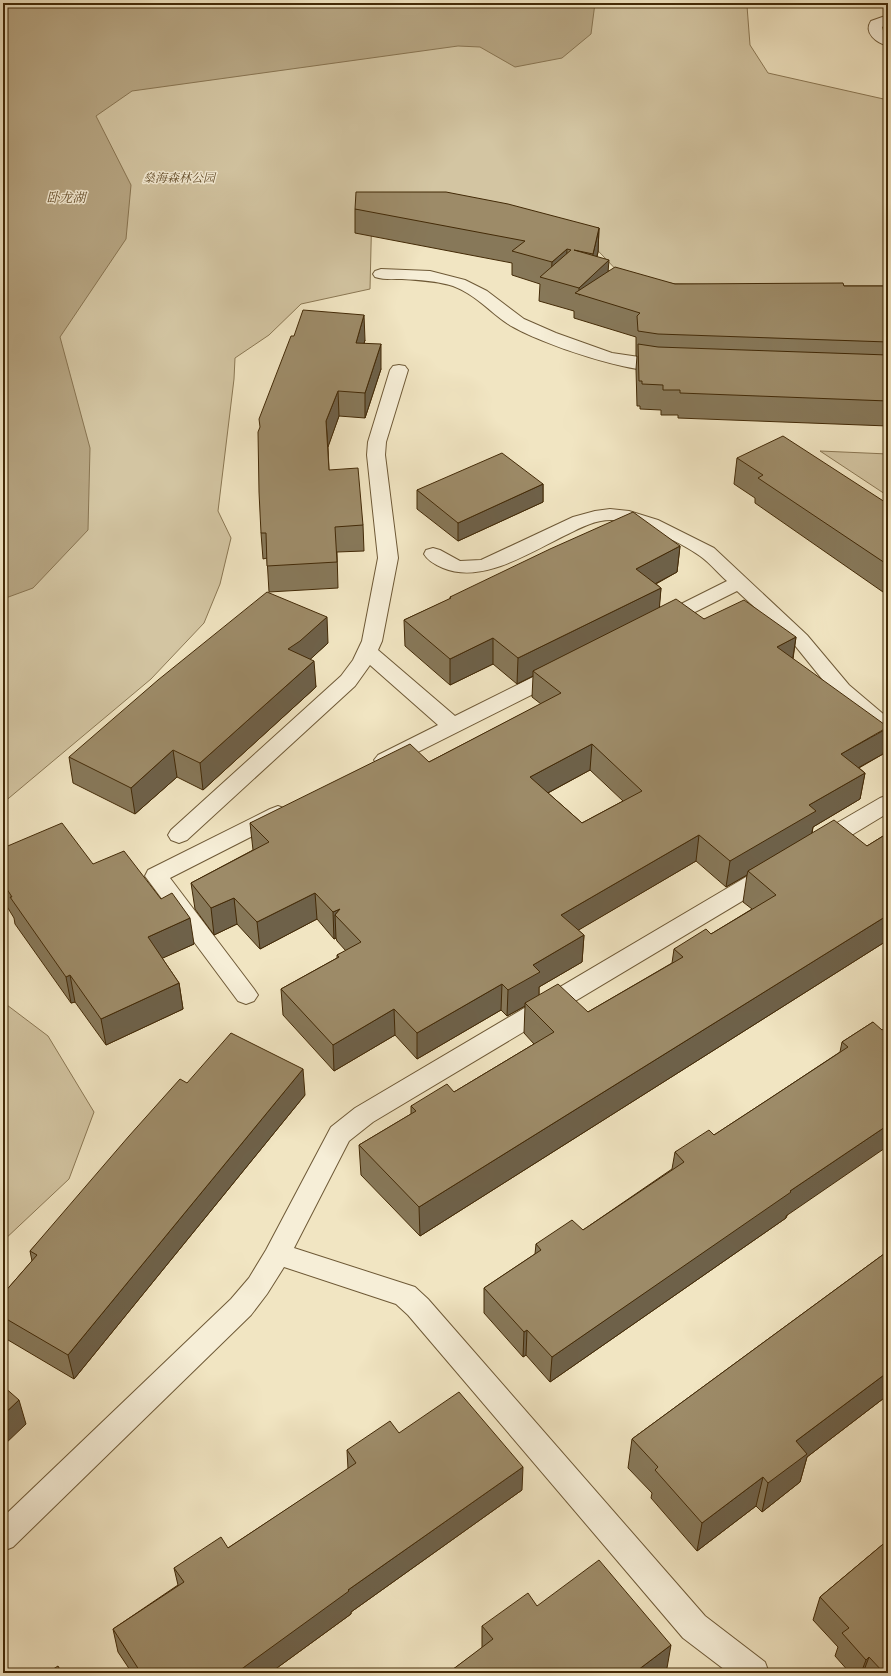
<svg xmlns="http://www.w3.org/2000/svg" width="891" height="1676" font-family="'IM FELL English','Noto Serif SC',serif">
	<rect width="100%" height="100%" fill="#f1e5c2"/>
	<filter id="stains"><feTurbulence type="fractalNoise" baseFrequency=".005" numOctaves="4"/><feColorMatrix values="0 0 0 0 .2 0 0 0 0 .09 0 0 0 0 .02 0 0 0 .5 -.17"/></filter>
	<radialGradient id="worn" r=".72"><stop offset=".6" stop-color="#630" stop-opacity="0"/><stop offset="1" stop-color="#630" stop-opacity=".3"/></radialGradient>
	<g fill="#d3c5a2" stroke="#8b7854">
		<path d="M3,3h746l-2,3 3,39 18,28 120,27v195l-204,2 -58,-17 -45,-47 -209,-26 -2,82 -69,15 -32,31 -34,23 -1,21 -16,132 13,27 -11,46 -16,39 -53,56 -148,124z"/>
		<path d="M820,451l68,3v42z"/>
		<path d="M3,1002l45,34 46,76 -25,67 -66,62z"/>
	</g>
	<path fill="#b6a582" stroke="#887451" d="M3,3h592l-4,31 -29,24 -47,9 -35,-20 -22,-1 -326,45 -36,25 35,69 -5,54 -66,98 30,111 -2,82 -55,58 -30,11z"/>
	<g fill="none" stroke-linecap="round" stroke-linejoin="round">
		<defs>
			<g id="service">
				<path d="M888,15v9l-6,3 2,7 4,3v9c-11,-3 -25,-13 -17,-25z"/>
				<path d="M381,269l49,2 35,9 22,11 37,28 32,14 56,20 61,9 2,4 -2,4c-34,8 -135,-27 -165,-46 -18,-12 -33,-30 -55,-38 -16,-5 -33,-6 -51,-7 -9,0 -18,1 -27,-2l-2,-3 2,-3z"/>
				<path d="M399,365l6,1 3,4 -22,72 -1,13 13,103 -16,83 -4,9 77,66 98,-49 7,-2 7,2 3,5 -3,5 -175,88 -7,2 -7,-2 -4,-5 4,-5 60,-30 -68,-60 -15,21 -168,154 -8,3 -8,-3 -3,-5 3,-5 170,-154 12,-16 9,-19 16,-83 -11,-103 1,-13 22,-72 3,-4z"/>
				<path d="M610,509l19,2 29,9 56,28 93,87 42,50 39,33v17l-7,-2 -46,-38 -42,-52 -56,-52 -68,34 -7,2 -7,-2 -3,-4 3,-4 72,-36c-9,-8 -17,-18 -27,-25 -19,-14 -66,-36 -89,-36 -16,0 -29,7 -43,14 -36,17 -85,51 -125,34 -7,-3 -15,-7 -19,-14l2,-4 7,-2 7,2 20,11 21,-1 92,-43 22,-6z"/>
				<path d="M888,795v18l-61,37 -8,2 -8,-2 -3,-6 3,-6 69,-40z"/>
				<path d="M278,806l8,3 3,5 -3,5 -116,59 84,111 4,6 -4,6 -8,3 -8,-3 -93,-125 3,-6 122,-61z"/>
				<path d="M771,865l8,2 3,6 -3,6 -406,243 -24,19 -55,107 121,39 13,12 277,317 60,46 4,11h-40l-46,-35 -275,-323 -12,-11 -112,-37 -17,27 -16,21 -238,232 -10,4v-34l228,-218 18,-21 17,-28 65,-123 24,-19 408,-241z"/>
			</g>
		</defs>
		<use href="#service" stroke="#6e5936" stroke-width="2"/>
		<use href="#service" fill="#f6eed7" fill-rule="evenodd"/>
	</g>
	<g fill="#877859" stroke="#432a07" fill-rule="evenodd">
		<path d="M355,209l244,19 -1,24 -1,5 11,14 67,13 169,2h44v140l-210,-8v-3h-17v-5l-21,-1v-3h-3l-1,-37 1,-13h-1v-19l-62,-19v-7l-35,-10 1,-17 -28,-9v-12l-157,-30z"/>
		<path d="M365,340l-1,3 17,26 -16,49 -26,-2 -11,30 1,24 34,55 1,26 -27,1 1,36 -69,4 -2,-34 -4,1 -2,-26z"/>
		<path d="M737,458l151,46v85l-5,3 -128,-89v-5l-21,-14z"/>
		<path d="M543,484v18l-85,39 -41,-32v-19z"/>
		<path d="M680,546l-3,26 -21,12 5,4 -2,19 45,12 92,18 -3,22 90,95 -24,14 6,5 -5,26 -47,28 -1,7 55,12 21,-13v107l-468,296 -59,-61 -2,-30 52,-31v-8l43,-14 80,-48 -10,-11 1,-27 -18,10 -6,-6 -84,49 -22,-24 -61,36 -51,-56 -2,-26 56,-31v-3l9,-4 -9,-10 -1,-3 -2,1 -17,-20 -57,30 -23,-25 -23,11 -19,-26 -4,-26 62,-33 -3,-27 179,-61 112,-58 -9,-7 1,-21 -16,8 -24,-20 -43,21 -45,-39 -1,-26 46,-21v-2zM590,770l33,31 -41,22 -34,-30zM696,861l30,26 21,-12 -4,27 9,7 -41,25 -37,15 -2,14 -84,49 -49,-17v-8l43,-25 2,-27 -6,-5z"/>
		<path d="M328,643l-18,16 6,28 -113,103 -26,-13 -42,37 -62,-31 -4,-26z"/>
		<path d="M3,848l90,16 101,80 -32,14 17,25 4,26 -77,36 -31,-43 -4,1 -56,-79 -1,-6 -11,-18z"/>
		<path d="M873,1022l-87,196 -236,164 -24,-27 -3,2 -39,-44v-25l51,-34 1,-10 47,-14 89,-61 3,-17 39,-17 52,-34 74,-49 2,-10z"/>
		<path d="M187,1083l118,12 -231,284 -71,-42v-43l29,-33 -2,-10z"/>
		<path d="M888,1251v144l-81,62 -7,25 -38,30 -6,-6 -59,45 -46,-53 1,-5 -24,-25 4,-29z"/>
		<path d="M399,1433l123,57 -171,122v2l-81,59h-138l-14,-21 -5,-23 65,-44 -4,-17 54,-20 120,-79 -1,-19z"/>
		<path d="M888,1540v133h-38l-15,-17 3,-9 -25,-27 7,-23z"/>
		<path d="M537,1606l130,62 -7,5h-212l34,-25v-22z"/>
	</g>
	<g fill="#6e6149" stroke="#432a07">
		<path d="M599,228l-1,24 -6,23 17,-15 -2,25 -28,10v-7l13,-12 1,-22z"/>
		<path d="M567,249l-1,24 -15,7 1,-18z"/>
		<path d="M364,315l1,25 -8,27 -1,-24z"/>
		<path d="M381,344v25l-16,49v-25z"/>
		<path d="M338,391l1,25 -11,31 -2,-26z"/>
		<path d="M543,484v18l-85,39v-18z"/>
		<path d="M680,546l-3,26 -43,23 2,-26z"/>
		<path d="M888,568v21l-5,3z"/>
		<path d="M661,588l-2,25 -126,58v5l-16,8 1,-26z"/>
		<path d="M327,617l1,26 -26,24 -14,-18z"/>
		<path d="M796,637l-4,26 -15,-16z"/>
		<path d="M493,638v26l-43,21v-26z"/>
		<path d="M314,661l2,26 -113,103 -3,-27z"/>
		<path d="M888,728l-5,26 -47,26 5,-26z"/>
		<path d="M592,744l-2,26 -61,33 1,-26z"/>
		<path d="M173,750l4,27 -42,37 -4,-26z"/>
		<path d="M865,773l-5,26 -47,28 -2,10 -63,34 -1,4 -21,12 4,-26 79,-56z"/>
		<path d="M699,835l-3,26 -136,80 1,-26z"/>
		<path d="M315,893l2,26 -57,30 -3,-27z"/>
		<path d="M234,898l3,26 -23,11 -3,-27z"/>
		<path d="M340,909l-5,6 1,23 -2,1 -1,-27z"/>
		<path d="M888,915v25l-468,296 -1,-29z"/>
		<path d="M190,918l4,26 -42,19 -4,-26z"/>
		<path d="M584,935l-2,27 -43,25v11l-14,5v3l-18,10 1,-26 25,-25z"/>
		<path d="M70,975l5,27 -4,1 -5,-26z"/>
		<path d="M179,983l4,26 -77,36 -5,-26z"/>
		<path d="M502,984l-1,26 -84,49v-26z"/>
		<path d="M394,1009l1,26 -61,36 -1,-26z"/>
		<path d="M303,1069l2,26 -231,284 -6,-24z"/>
		<path d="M888,1125v21l-102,70v2l-236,164 2,-25 238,-166z"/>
		<path d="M527,1330l-1,25 -3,2 1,-25z"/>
		<path d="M888,1372v23l-81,62 -7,25 -38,30 6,-29 28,-42z"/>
		<path d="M19,1400l7,24 -23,22v-31z"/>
		<path d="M523,1467l-1,23 -171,122v2l-81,59h-34l112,-83z"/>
		<path d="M763,1477l-7,29 -59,45 5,-28z"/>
		<path d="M671,1645l-4,23 -7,5h-26z"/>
		<path d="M869,1657l-6,16h-2l5,-13z"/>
	</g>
	<g fill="#9d8b68" stroke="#432a07" fill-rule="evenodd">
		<path d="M356,192h90l62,12 91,24 -6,26 -19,-4 35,10 -30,28 -39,-11 31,-27 -4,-1 -15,13 -40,-11 13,-10 -170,-32z"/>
		<path d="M615,267l60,17 168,-1 1,3h44v56l-230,-8 -20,-3 -1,-15 3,-3 -65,-20z"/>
		<path d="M303,310l61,5 -8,28 25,1 -16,49 -27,-2 -12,30 3,49 29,-2 5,57 -28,2 2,35 -70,4 -1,-33h-5l-2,-41 -1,-60 2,-5 -1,-8 32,-83h3z"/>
		<path d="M638,344l20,3 230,8v46l-208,-8v-3h-17v-5l-21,-1v-3h-3z"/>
		<path d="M783,436l105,68v61l-130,-87 5,-3 -26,-17z"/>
		<path d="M502,453l41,31 -85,39 -41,-33z"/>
		<path d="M633,512l47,34 -44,23 25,19 -143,70 -25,-20 -43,21 -46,-39 47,-22 -1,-1 100,-48z"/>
		<path d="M267,592l60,25 -27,24 -12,8 26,12 -114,102 -27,-13 -42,38 -62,-31 89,-77z"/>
		<path d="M676,599l28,20 40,-19 52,37 -19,10 111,80 -47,27 24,19 -56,32 7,6 -86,50 -31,-26 -138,80 23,20 -51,30 7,7 -32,18 -6,-6 -85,49 -23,-24 -61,36 -52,-56 58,-32 -2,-2 24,-13 -26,-27 5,-6 -7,3 -18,-19 -58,29 -23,-24 -23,10 -20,-25 78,-41 -19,-19 160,-79 19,18 132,-69 -28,-22zM592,744l50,47 -60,32 -52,-46z"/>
		<path d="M834,820l33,26 21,-13v82l-469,292 -60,-62 57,-34 -5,-5 36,-22 7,8 100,-60 -29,-29 33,-19 30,28 95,-55 -9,-8 32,-20 5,5 65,-39 -28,-24z"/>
		<path d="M62,823l31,41 31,-13 37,48 11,-6 18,25 -42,19 31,46 -78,36 -31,-44 -4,2 -56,-80h2l-9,-14v-35z"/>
		<path d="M873,1022l9,8 6,-4v99l-98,66 1,1 -239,165 -25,-27 -3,2 -40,-44 57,-38 -5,-6 36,-24 11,10 101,-68 -9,-10 34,-22 5,5 52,-34 82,-54 -6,-5z"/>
		<path d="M231,1033l72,36 -235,286 -65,-38v-23l34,-39 -7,-4 99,-115 51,-57 7,4z"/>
		<path d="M888,1251v121l-92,69 11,13 -39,29 -5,-6 -61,46 -47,-53 3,-3 -26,-28z"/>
		<path d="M3,1386l16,14 -16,15z"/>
		<path d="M459,1392l64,75 -175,123 1,1 -113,82h-95l-28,-44 71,-47 -10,-14 47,-31 7,11 128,-85 -9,-13 43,-29 9,12z"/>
		<path d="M888,1540v133h-4l-15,-16 -3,3 -24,-27 7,-5 -29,-31z"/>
		<path d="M599,1560l72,85 -37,28h-186l45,-34 -11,-13 46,-33 9,13z"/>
		<path d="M58,1666l4,7h-15z"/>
	</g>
	<g text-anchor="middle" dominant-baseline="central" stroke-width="3" stroke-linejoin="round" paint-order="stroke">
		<g font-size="12" font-style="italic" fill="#604926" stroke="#f6eed7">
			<text x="179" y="178">燊海森林公园</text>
		</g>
		<g font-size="13" font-style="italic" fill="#664f2c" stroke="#f6eed7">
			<text x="66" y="198">卧龙湖</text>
		</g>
	</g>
	<rect width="891" height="1676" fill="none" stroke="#f1e5c2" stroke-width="16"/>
	<rect x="4" y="4" width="883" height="1668" fill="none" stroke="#432a07" stroke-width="2"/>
	<rect x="8" y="8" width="875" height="1660" fill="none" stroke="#432a07"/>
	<rect width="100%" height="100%" filter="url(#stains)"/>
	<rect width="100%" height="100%" fill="url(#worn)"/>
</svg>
